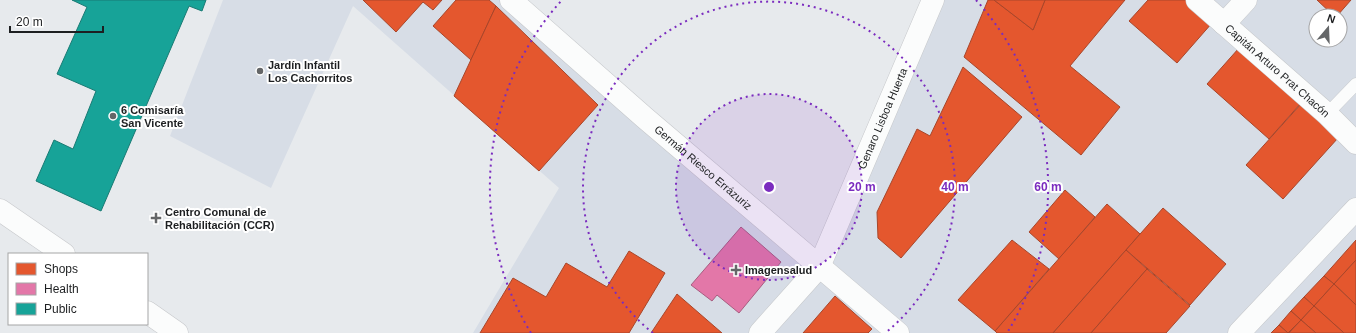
<svg xmlns="http://www.w3.org/2000/svg" width="1356" height="333" font-family="Arial,sans-serif">
	<rect width="100%" height="100%" fill="#e7eaed"/>
	<path fill="#d7dde6" fill-rule="evenodd" d="M223,0h288l308,267 114,-267h423v333h-883l86,-145 -206,-182 -82,182 -101,-52zM1316,16h24v24h-24z"/>
	<g fill="#e4572e" stroke="#a8462a">
		<path d="M363,0h79l-9,10 -10,-8 -27,30z"/>
		<path d="M456,0h33l7,6 -25,54 -38,-34z"/>
		<path d="M988,0h6l39,30 12,-30h80l-55,66 50,41 -39,48 -117,-98z"/>
		<path d="M994,0h51l-12,30z"/>
		<path d="M1148,0h38l26,23 -35,40 -48,-42z"/>
		<path d="M1317,0h34l-14,16h-3z"/>
		<path d="M496,6l102,99 -59,66 -85,-75z"/>
		<path d="M1239,48l62,55 -32,36 -62,-55z"/>
		<path d="M963,67l59,50 -121,141 -23,-20 -1,-26 40,-83 13,7z"/>
		<path d="M1301,104l37,34 -55,61 -37,-34z"/>
		<path d="M1065,190l30,27 -36,42 -30,-27z"/>
		<path d="M1107,204l33,30 -87,99h-56l-2,-2z"/>
		<path d="M1163,208l63,56 -36,41 -64,-55z"/>
		<path d="M1012,240l37,29 -54,62 -37,-31z"/>
		<path d="M1356,240v20l-22,24 -10,-8z"/>
		<path d="M1126,250l21,19 -56,64h-38z"/>
		<path d="M629,251l36,22 -36,60h-149l33,-55 33,19 20,-34 41,24z"/>
		<path d="M1356,260v45l-22,-21z"/>
		<path d="M1147,269l43,37 -24,27h-75z"/>
		<path d="M1324,276l10,8 -20,22 -10,-9z"/>
		<path d="M1334,284l22,21v28h-12l-30,-27z"/>
		<path d="M677,294l45,39h-71z"/>
		<path d="M835,296l37,33 -4,4h-65z"/>
		<path d="M1304,297l10,9 -13,14 -10,-9z"/>
		<path d="M1314,306l30,27h-28l-15,-13z"/>
		<path d="M1291,311l10,9 -13,13 -9,-8z"/>
		<path d="M1301,320l15,13h-27z"/>
		<path d="M1279,325l9,8h-17z"/>
	</g>
	<path fill="#e377a8" stroke="#a85d80" d="M741,227l40,35 -42,51 -22,-18 -5,6 -21,-16z"/>
	<path fill="#17a398" stroke="#197b74" d="M72,0h134l-4,11 -13,-5 -88,205 -65,-30 18,-41 19,9 23,-58 -39,-17 30,-67z"/>
	<g fill="none" stroke-linecap="round" stroke-linejoin="round">
		<defs>
			<path id="lane" d="M1327,114l29,-30"/>
			<g id="street">
				<path id="s1" d="M1197,0l130,114 29,29"/>
				<path d="M1224,24l22,-24"/>
				<path d="M0,210l64,44"/>
				<path d="M147,312l30,21"/>
				<path id="s2" d="M760,333l59,-66 114,-267"/>
				<path d="M1239,333l117,-124"/>
			</g>
			<g id="secondary">
				<path id="s3" d="M511,0l134,118 253,215"/>
			</g>
		</defs>
		<use href="#lane" stroke="#c6c8cb" stroke-width="13"/>
		<use href="#street" stroke="#c6c8cb" stroke-width="23"/>
		<use href="#secondary" stroke="#c6c8cb" stroke-width="23"/>
		<use href="#lane" stroke="#fbfcfc" stroke-width="12"/>
		<use href="#street" stroke="#fbfcfc" stroke-width="22"/>
		<use href="#secondary" stroke="#fbfcfc" stroke-width="22"/>
	</g>
	<circle cx="769" cy="187" r="93" fill="#7b2cbf" fill-opacity=".12"/>
	<g fill="none" stroke="#7b2cbf" stroke-width="2" stroke-dasharray="2 4">
		<circle cx="769" cy="187" r="93"/>
		<path d="M653 333A186 186 0 1 1 885 333"/>
		<path d="M531 333A279 279 0 0 1 562 0M976 0A279 279 0 0 1 1007 333"/>
	</g>
	<g fill="#646668" stroke="#fff" stroke-width="1.5">
		<circle cx="260" cy="71" r="4"/>
		<circle cx="113" cy="116" r="4"/>
		<path d="M154 212h4v4h4v4h-4v4h-4v-4h-4v-4h4z"/>
		<path d="M734 264h4v4h4v4h-4v4h-4v-4h-4v-4h4z"/>
	</g>
	<g text-anchor="middle" dominant-baseline="central" stroke-width="4" stroke-linejoin="round" paint-order="stroke">
		<g font-size="11" font-weight="bold" fill="#1d1f21" stroke="#fff" text-anchor="start">
			<text x="268" y="65">Jardín Infantil<tspan x="268" dy="13">Los Cachorritos</tspan></text>
			<text x="121" y="110">6 Comisaría<tspan x="121" dy="13">San Vicente</tspan></text>
			<text x="165" y="212">Centro Comunal de<tspan x="165" dy="13">Rehabilitación (CCR)</tspan></text>
			<text x="745" y="270">Imagensalud</text>
		</g>
		<g font-size="11" fill="#1d1f21" stroke="#fff">
			<text stroke="none"><textPath href="#s1" startOffset="107">Capitán Arturo Prat Chacón</textPath></text>
			<text stroke="none"><textPath href="#s2" startOffset="250">Genaro Lisboa Huerta</textPath></text>
			<text stroke="none"><textPath href="#s3" startOffset="255">Germán Riesco Errázuriz</textPath></text>
		</g>
	</g>
	<circle cx="769" cy="187" r="6" fill="#7b2cbf" stroke="#fff" stroke-width="2"/>
	<g font-size="12" text-anchor="middle" font-weight="bold" fill="#7b2cbf" stroke="#fff" stroke-width="4" stroke-linejoin="round" paint-order="stroke">
		<text x="862" y="191">20 m</text>
		<text x="955" y="191">40 m</text>
		<text x="1048" y="191">60 m</text>
	</g>
	<rect x="8" y="253" width="140" height="72" fill="#ffffff" stroke="#a5a5a6"/>
	<rect x="16" y="263" width="20" height="12" fill="#e4572e" stroke="#a5a5a6"/>
	<text x="44" y="273" font-size="12" fill="#1d1f21">Shops</text>
	<rect x="16" y="283" width="20" height="12" fill="#e377a8" stroke="#a5a5a6"/>
	<text x="44" y="293" font-size="12" fill="#1d1f21">Health</text>
	<rect x="16" y="303" width="20" height="12" fill="#17a398" stroke="#a5a5a6"/>
	<text x="44" y="313" font-size="12" fill="#1d1f21">Public</text>
	<g transform="translate(1328 28) rotate(19)"><circle r="19" fill="#ffffff" stroke="#a5a5a6"/>
	<path d="M0-3L7 15L0 10L-7 15Z" fill="#646668"/>
	<text y="-6" font-size="11" font-weight="bold" text-anchor="middle" fill="#1d1f21">N</text>
	</g>
	<path d="M10 26v6h93v-6" fill="none" stroke="#1d1f21" stroke-width="2"/>
	<text x="16" y="26" font-size="12" fill="#1d1f21" stroke="#ffffff" stroke-width="3" paint-order="stroke">20 m</text>
</svg>
